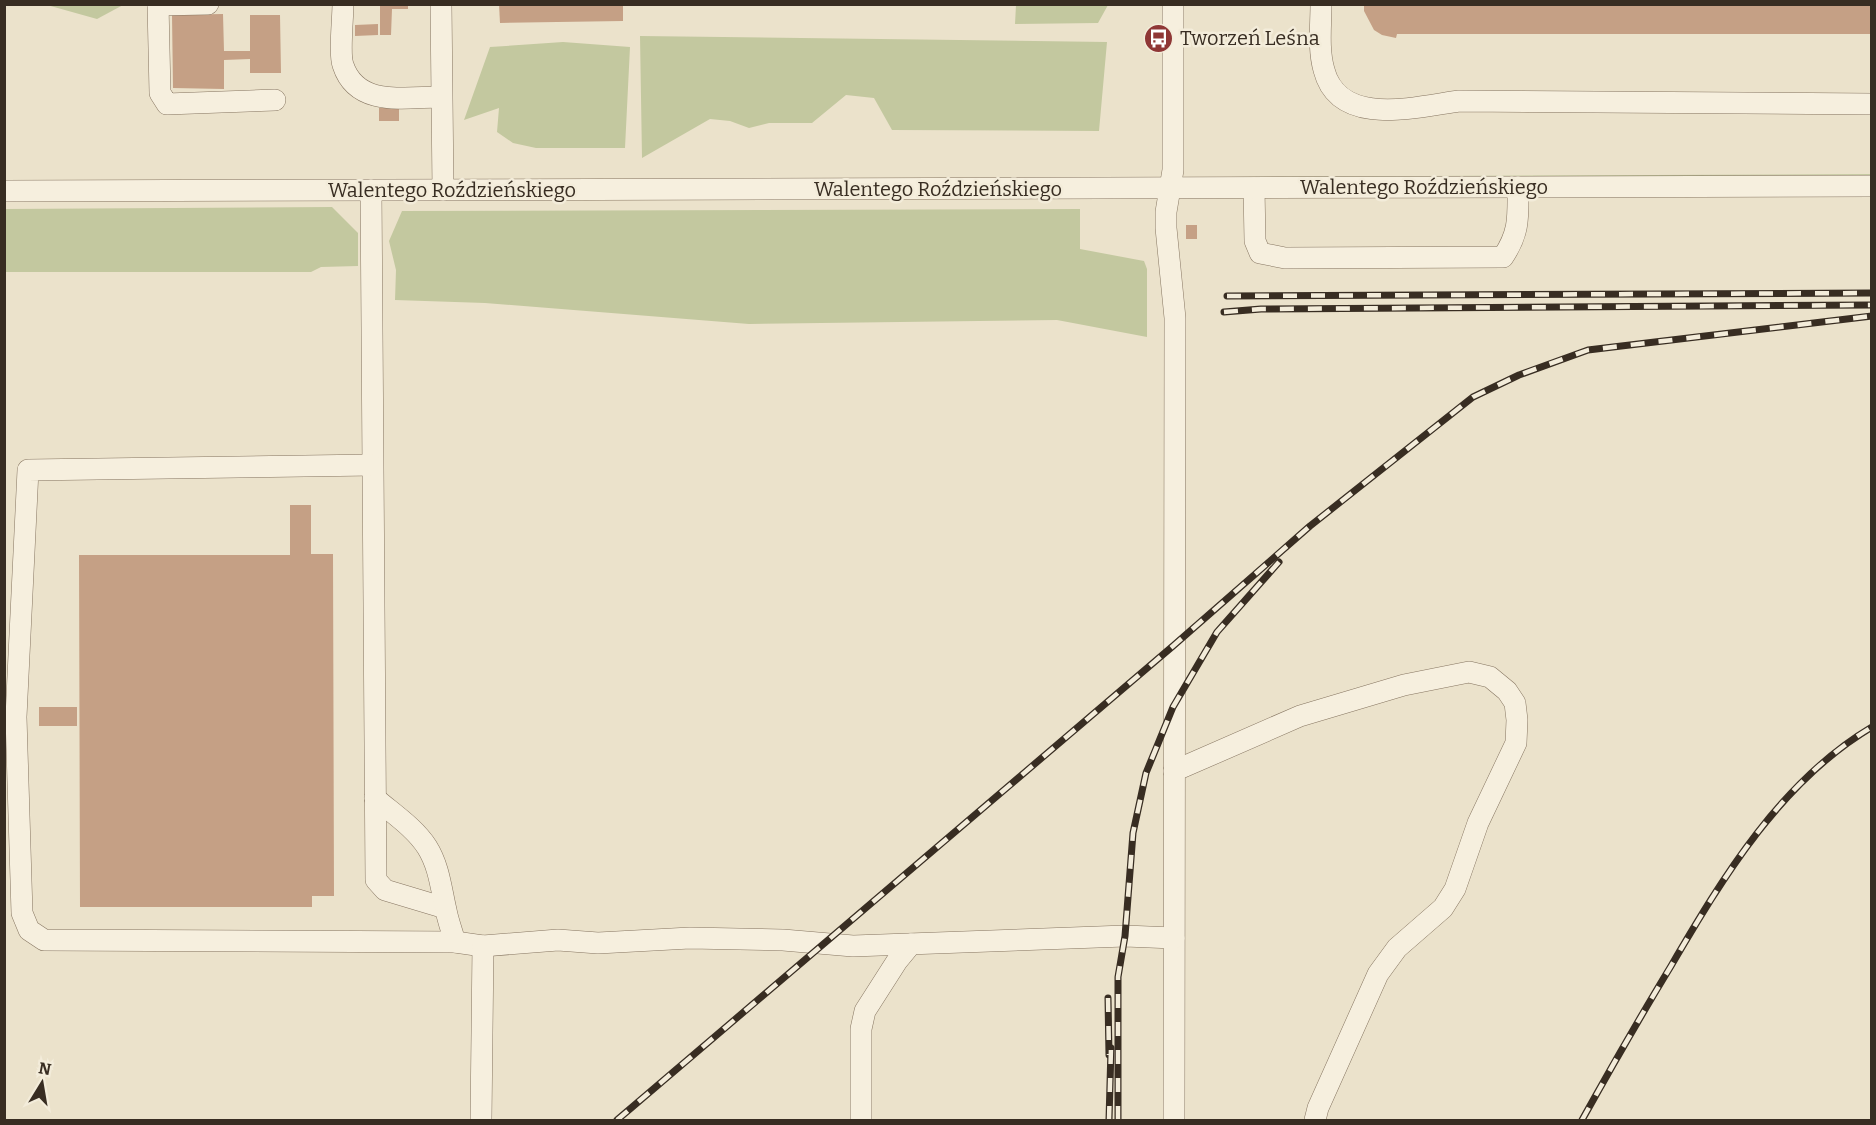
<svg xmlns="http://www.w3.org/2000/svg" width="1876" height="1125" font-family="Bitter,serif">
	<rect width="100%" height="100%" fill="#ebe2cb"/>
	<g fill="#c3c89f">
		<path d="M47,5h76l-26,14z"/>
		<path d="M1016,5v-1l92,1 -10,18 -83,1z"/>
		<path d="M640,36l467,6 -8,89 -207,-1 -18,-32 -28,-3 -34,28h-43l-20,5 -19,-7 -20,-2 -68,39z"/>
		<path d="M563,42l67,5 -5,101h-89l-23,-5 -16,-11 2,-24 -35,12 26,-73z"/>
		<path d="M1872,174l-1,3 -644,2v-2z"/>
		<path d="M332,207l26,26v33l-37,1 -10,5h-306v-63z"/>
		<path d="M1080,209v40l64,12 3,8v68l-90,-17 -308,4 -264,-21 -90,-3 1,-30 -7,-29 13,-30z"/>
	</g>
	<g fill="#c5a085">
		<path d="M380,4h28v5h-16l-1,26h-11z"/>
		<path d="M499,4h124v17l-123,2z"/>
		<path d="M1364,4h508v30h-475l-1,4 -14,-3 -8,-5 -10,-19z"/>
		<path d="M223,14l1,37h26v-36h30l1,58h-31v-14l-26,1v29l-51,-1 -1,-73z"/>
		<path d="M378,24v11l-23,1v-11z"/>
		<rect x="379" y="108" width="20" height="13"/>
		<rect x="1186" y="225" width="11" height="14"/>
		<path d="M290,505h21v49h22l1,342h-22v11h-232l-1,-352h211z"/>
		<rect x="39" y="707" width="38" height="19"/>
	</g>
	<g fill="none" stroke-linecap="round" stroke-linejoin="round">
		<defs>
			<g id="minor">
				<path d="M158,4l2,89 7,11 108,-4"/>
				<path d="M343,4c0,14 -4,50 0,61 14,43 63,32 98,32"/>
				<path d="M441,4l2,186"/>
				<path d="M1173,4v166l-7,42v16l9,90 -1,802"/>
				<path d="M1321,4c0,22 -3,45 3,66 15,58 92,37 135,31l413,3"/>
				<path d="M158,5l50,-1"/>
				<path d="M1254,188l1,53 5,12 25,5 218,-1c17,-25 15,-41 15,-70"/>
				<path d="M371,190l5,690 9,10 60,18"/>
				<path d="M4,191l1868,-5"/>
				<path d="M372,465l-344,5 -12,247 6,196 7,17 15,10 411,2 28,4 75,-6 40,3 92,-5 93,2 70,6 272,-10 49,2"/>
				<path d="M1174,771l126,-55 104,-31 65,-13 21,5 17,14 8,12 2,17 -1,23 -38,80 -23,66 -12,19 -46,40 -19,26 -60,134 -3,12"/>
				<path d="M375,798c17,15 39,29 52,49 12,19 14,41 19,63 2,11 6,21 9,32"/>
				<path d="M481,1120l2,-174"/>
				<path d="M861,1120v-91l4,-18 32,-50 14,-17"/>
			</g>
		</defs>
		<use href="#minor" stroke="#867561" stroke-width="22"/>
		<use href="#minor" stroke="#f6efde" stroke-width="21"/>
		<defs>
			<g id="rail">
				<path d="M1227,296l645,-3"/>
				<path d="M1224,312l37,-3 611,-4"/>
				<path d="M1108,998l1,57"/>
				<path d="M617,1120l556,-474 137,-120 163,-129 46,-22 69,-25 284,-34"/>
				<path d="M1109,1120l2,-72"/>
				<path d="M1118,1120v-143l7,-41 8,-103 13,-60 27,-66 44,-75 62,-70"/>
				<path d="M1582,1120c29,-52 58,-103 89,-154 52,-89 110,-185 201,-239"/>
			</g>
		</defs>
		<use href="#rail" stroke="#382d22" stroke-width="7"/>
		<use href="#rail" stroke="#f3ecda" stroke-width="4.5" stroke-dasharray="14" stroke-linecap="butt"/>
	</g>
	<defs>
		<symbol id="bus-disc" viewBox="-11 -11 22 22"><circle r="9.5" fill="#8f3736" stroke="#f3ecda"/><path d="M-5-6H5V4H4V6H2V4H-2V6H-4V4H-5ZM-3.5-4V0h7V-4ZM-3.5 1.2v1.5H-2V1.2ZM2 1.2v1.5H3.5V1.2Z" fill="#fff"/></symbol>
	</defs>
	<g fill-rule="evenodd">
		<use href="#bus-disc" x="1142" y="22" width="33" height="33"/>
	</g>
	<g text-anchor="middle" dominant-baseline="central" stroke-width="5" stroke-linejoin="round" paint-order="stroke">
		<g font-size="20" fill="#382d22" stroke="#f3ecda" text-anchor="start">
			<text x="1180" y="38">Tworzeń Leśna</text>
		</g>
		<g font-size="20" fill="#382d22" stroke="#f3ecda">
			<text x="1424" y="187">Walentego Roździeńskiego</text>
			<text x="938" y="189">Walentego Roździeńskiego</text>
			<text x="452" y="190">Walentego Roździeńskiego</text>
		</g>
	</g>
	<rect width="1876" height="1125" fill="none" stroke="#382d22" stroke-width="12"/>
	<g transform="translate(42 1083) rotate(11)" stroke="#f3ecda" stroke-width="4.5" paint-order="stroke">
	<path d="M0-4.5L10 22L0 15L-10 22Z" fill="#382d22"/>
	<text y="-9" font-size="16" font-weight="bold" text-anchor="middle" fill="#382d22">N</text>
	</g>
</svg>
